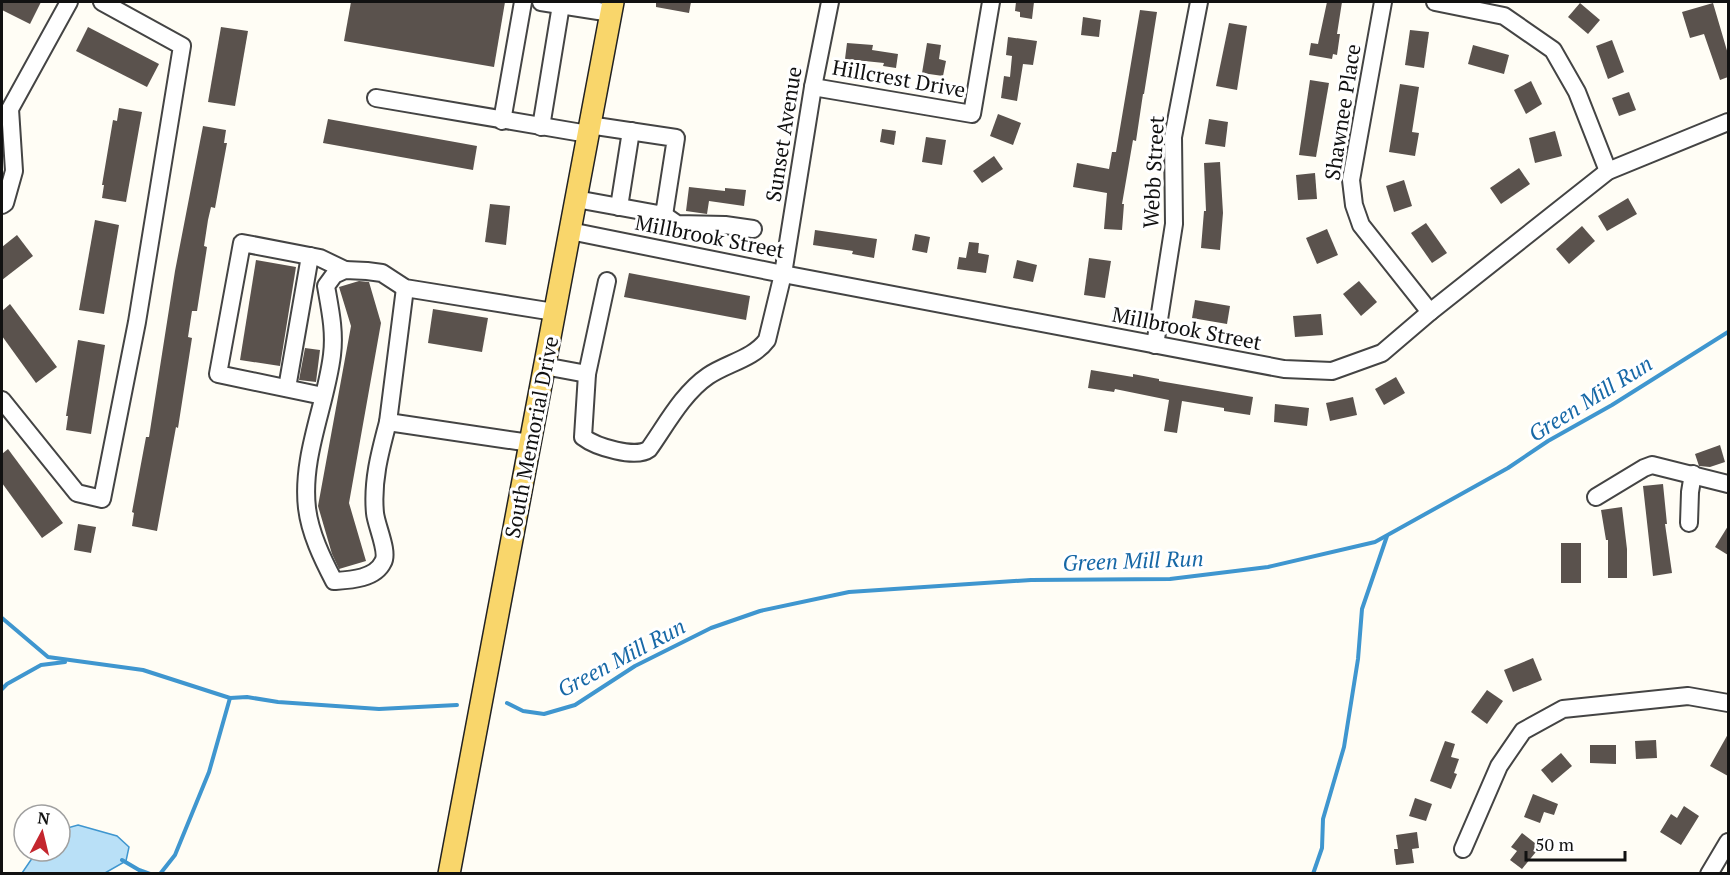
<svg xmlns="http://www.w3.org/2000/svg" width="1730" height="875" font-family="'PT Serif',serif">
	<rect width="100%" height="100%" fill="#fffdf5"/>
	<path fill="#b9e0f7" stroke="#3f96cf" stroke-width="1.5" d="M78,825l39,11 12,11 -3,14 -21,12h-83l15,-22h23v-21z"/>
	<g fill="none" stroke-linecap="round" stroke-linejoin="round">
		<g stroke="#3f96cf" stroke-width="4">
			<path d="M2,618l46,39 95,13 87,28 17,-1 31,5 101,7 78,-4"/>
			<path d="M2,689l5,-5 34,-19 24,-3"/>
			<path d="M507,703l16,8 21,3 31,-9 60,-39 76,-38 49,-17 89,-19 182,-12 139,-1 98,-12 107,-25 133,-74 40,-27 64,-36 116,-73"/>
			<path d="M122,860l17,10 11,4"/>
			<path d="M160,874l15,-19 34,-83 21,-74"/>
			<path d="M1313,874l9,-26 1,-29 21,-72 14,-88 4,-50 25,-73"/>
		</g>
	</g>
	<g fill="#5a524d">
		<path d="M2,2h39l-11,22 -28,-14z"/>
		<path d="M351,2h154l-11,65 -150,-26z"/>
		<path d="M656,2h35l-2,11 -33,-6z"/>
		<path d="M1016,2h18l-2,17 -12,-2v-5l-5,-1z"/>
		<path d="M1327,2h15l-5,32h3l-3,21 -4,-1 -1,5 -23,-4 2,-12 7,1z"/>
		<path d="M1580,3l20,17 -12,14 -20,-17z"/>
		<path d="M1713,3l15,51v23l-8,3 -16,-46 -14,4 -8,-26z"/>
		<path d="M1140,10l17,2 -13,82h-1l-7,47 -3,-1 -11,64h2l-2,26 -18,-1 3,-36 -34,-6 4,-24 32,6 3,-17h4z"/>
		<path d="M1083,17l18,3 -2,17 -18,-2z"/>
		<path d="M1229,23l18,3 -10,64 -21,-4z"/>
		<path d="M88,27l71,37 -12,23 -71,-36z"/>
		<path d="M221,27l27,4 -13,75 -27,-4z"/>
		<path d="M1410,30l19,2 -5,36 -19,-3z"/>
		<path d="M1008,37l29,4 -4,24 -10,-1 -6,37 -16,-3 3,-22 6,1 2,-21 -6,-1z"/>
		<path d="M1612,40l12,32 -16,7 -12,-33z"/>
		<path d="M847,43l26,2 -1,5 26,4 -2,14 -13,-2 1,-3 -39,-4z"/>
		<path d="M927,43l14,2 -2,14 7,2 -3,15 -21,-3z"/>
		<path d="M1473,45l36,10 -5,19 -36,-10z"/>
		<path d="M1310,80l19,3 -13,74 -17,-2z"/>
		<path d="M1531,81l11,23 -16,10 -12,-24z"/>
		<path d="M1400,84l19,3 -7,45 7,1 -4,23 -26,-4z"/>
		<path d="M1629,92l7,18 -17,6 -7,-18z"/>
		<path d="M119,108l23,4 -16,90 -24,-4 2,-13h-2l11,-65 4,1z"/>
		<path d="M998,114l23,9 -8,22 -23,-9z"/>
		<path d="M328,119l149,27 -4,24 -150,-27z"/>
		<path d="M1209,119l19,3 -3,25 -20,-3z"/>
		<path d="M203,126l23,4 -2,13h3l-12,65 -4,-1 -3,13 -4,26 3,1 -10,64h-5l-4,26 4,1 -14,90 -2,-1 -19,104 -25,-5 2,-13 -2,-1 14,-75h3l26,-166z"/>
		<path d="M882,129l14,2 -2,14 -14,-3z"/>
		<path d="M1555,131l7,25 -27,7 -6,-25z"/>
		<path d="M926,137l20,3 -4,25 -20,-3z"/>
		<path d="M994,156l9,13 -21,14 -9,-12z"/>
		<path d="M1220,162l3,51 -3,37 -19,-2 3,-37h2l-2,-48z"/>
		<path d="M1519,168l11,16 -29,20 -11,-16z"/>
		<path d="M1315,173l2,26 -19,1 -2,-25z"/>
		<path d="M1404,180l8,26 -18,6 -8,-26z"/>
		<path d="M689,187l36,4v-3l21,2 -2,16 -35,-5 -2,13 -21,-3z"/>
		<path d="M1628,198l9,16 -30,17 -9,-15z"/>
		<path d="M490,204l20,2 -4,39 -21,-3z"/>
		<path d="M95,220l24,5 -15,89 -25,-4z"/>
		<path d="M1426,223l21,30 -15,10 -21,-30z"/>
		<path d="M1582,226l13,15 -26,23 -13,-15z"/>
		<path d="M1327,229l11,26 -21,9 -11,-26z"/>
		<path d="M815,230l62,9 -3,19 -22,-4 1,-3 -40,-6z"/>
		<path d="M915,234l15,3 -3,16 -15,-3z"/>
		<path d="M17,235l16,21 -31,24v-33z"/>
		<path d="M969,242l10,1 -1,10 11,2 -3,18 -29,-4 2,-12 7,1z"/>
		<path d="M1089,258l22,3 -6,37 -21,-3z"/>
		<path d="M256,260l40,7 -16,99 -40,-6z"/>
		<path d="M1017,260l20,5 -4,17 -20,-4z"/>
		<path d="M629,273l121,23 -4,24 -122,-23z"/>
		<path d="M359,281l10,1 12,41 -32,180 17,58 -27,8 -7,-15 -14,-48 33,-180 -12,-39z"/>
		<path d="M1359,281l18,21 -16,14 -18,-22z"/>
		<path d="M1195,300l35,6 -3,18 -35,-6z"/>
		<path d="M10,304l47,63 -21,16 -34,-47v-25z"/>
		<path d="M433,309l55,9 -6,34 -54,-9z"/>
		<path d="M1321,314l2,21 -28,2 -2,-21z"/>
		<path d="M78,340l27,5 -14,89 -25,-4 2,-14h-2z"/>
		<path d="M305,348l15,2 -4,32 -17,-2z"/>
		<path d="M1091,370l42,7v-3l26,5v2l94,16 -3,18 -26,-4v-3l-42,-7 -5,32 -13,-2 5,-31 -54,-11 -1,3 -26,-4z"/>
		<path d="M1396,377l9,16 -21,12 -9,-16z"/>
		<path d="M1353,397l4,18 -27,6 -4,-18z"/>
		<path d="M1275,404l34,4 -2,18 -33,-4z"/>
		<path d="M1720,445l5,17 -15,5 -11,-1 -4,-12z"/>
		<path d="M8,449l55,74 -21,15 -40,-55v-29z"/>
		<path d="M1663,484l4,40h-2l7,49 -19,3 -10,-90z"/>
		<path d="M1622,507l5,42v29h-19v-38h-2l-5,-30z"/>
		<path d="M78,524l18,3 -5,26 -17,-3z"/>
		<path d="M1728,526v29l-13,-8z"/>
		<rect x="1561" y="543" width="20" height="40"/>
		<path d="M1533,658l9,22 -29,12 -9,-22z"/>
		<path d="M1487,690l16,11 -16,23 -16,-12z"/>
		<path d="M1728,734v42l-18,-10z"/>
		<path d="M1656,740l1,18 -21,1 -1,-18z"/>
		<path d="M1445,741l10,3 -4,13 8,2 -5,14 3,1 -6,15 -21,-8z"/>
		<path d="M1590,745h26v19l-26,-1z"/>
		<path d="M1561,753l11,13 -20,17 -11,-13z"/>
		<path d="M1533,794l25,10 -4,11 -10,-3 -4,11 -16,-6z"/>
		<path d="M1415,798l17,6 -6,17 -17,-5z"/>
		<path d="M1684,806l15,10 -18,29 -21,-13 11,-18 6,4z"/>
		<path d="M1417,832l2,16 -7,1 2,14 -18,2 -2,-16h4l-2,-14z"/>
		<path d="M1522,833l18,14 -18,22 -12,-9 7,-9 -6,-4z"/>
	</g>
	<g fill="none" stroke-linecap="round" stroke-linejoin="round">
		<defs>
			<g id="minor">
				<path d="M541,2l70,11"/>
				<path d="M1383,2l-32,178 3,25 7,20 69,87"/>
				<path d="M1435,2l69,14 49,34 24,42 31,79"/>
				<path d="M813,87l159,27 19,-112"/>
				<path d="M376,98l212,36"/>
				<path d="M502,121l21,-119"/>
				<path d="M541,127l20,-122"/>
				<path d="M576,199l88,16 12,-77 -87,-13"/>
				<path d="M2,205l3,-2 9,-32 -4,-62 59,-107"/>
				<path d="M619,207l12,-76"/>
				<path d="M664,215l13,9 48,1 28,4"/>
				<path d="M570,231l213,43 501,95 48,2 50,-18 48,-41 178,-141 120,-49"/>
				<path d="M607,281l-20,93 -4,63c13,10 53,22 66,12 17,-24 34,-56 59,-73 19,-13 45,-17 59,-36l16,-66 30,-187 17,-85"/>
				<path d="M405,288l-17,134 142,21"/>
				<path d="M1155,345l19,-121 -1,-87 26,-135"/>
				<path d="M544,366l43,8"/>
				<path d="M287,388l23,-132"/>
				<path d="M323,396l-105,-22 24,-131 78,15 25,12"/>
				<path d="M2,400l75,93 25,6 35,-177 45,-276 -80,-44"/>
				<path d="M388,422c-8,30 -16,59 -13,91 1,12 14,39 8,49 -8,17 -33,18 -49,19 -12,-23 -24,-48 -27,-73 -6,-52 19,-103 25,-153 3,-24 -2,-46 -6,-69l8,-11 11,-5 22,1 15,2 23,15 149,24"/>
				<path d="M1596,497l48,-29 8,-3 76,19"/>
				<path d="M1689,523l1,-31 3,-18"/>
				<path d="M1463,849l36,-83 24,-35 40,-22 125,-13 40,7"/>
				<path d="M1709,874l19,-32"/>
			</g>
			<path id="major" d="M449,874l164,-872"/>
		</defs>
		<use href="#minor" stroke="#444" stroke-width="20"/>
		<use href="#major" stroke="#222" stroke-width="24"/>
		<use href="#minor" stroke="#fff" stroke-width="16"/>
		<use href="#major" stroke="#f9d66b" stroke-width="21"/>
	</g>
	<g text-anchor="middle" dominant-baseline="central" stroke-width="6" stroke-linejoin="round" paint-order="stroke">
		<g font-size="21" fill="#111" stroke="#fff">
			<text transform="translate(899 78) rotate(10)">Hillcrest Drive</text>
			<text transform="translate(1342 112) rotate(-81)">Shawnee Place</text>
			<text transform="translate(783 134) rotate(-81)">Sunset Avenue</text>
			<text transform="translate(1153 172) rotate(-87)">Webb Street</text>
			<text transform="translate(710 236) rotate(11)">Millbrook Street</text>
			<text transform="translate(1187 328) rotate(11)">Millbrook Street</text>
			<text transform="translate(531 437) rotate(-79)">South Memorial Drive</text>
		</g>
		<g font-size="22" font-style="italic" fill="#1768a6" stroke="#fff">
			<text transform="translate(1590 398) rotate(-32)">Green Mill Run</text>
			<text transform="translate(1133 560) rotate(-2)">Green Mill Run</text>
			<text transform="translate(621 657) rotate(-28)">Green Mill Run</text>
		</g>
	</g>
	<rect width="1730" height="875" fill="none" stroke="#111111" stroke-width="6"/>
	<g transform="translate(42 833) rotate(7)"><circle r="28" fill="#ffffff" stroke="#a0a0a0" stroke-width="1.5"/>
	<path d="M0-4.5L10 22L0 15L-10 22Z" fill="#c4262e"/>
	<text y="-9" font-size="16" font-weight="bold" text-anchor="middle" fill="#111111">N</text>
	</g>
	<path d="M1526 851v9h99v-9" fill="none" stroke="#111111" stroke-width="3"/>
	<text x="1535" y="851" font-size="18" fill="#111111" stroke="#ffffff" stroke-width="4.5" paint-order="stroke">50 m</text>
</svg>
